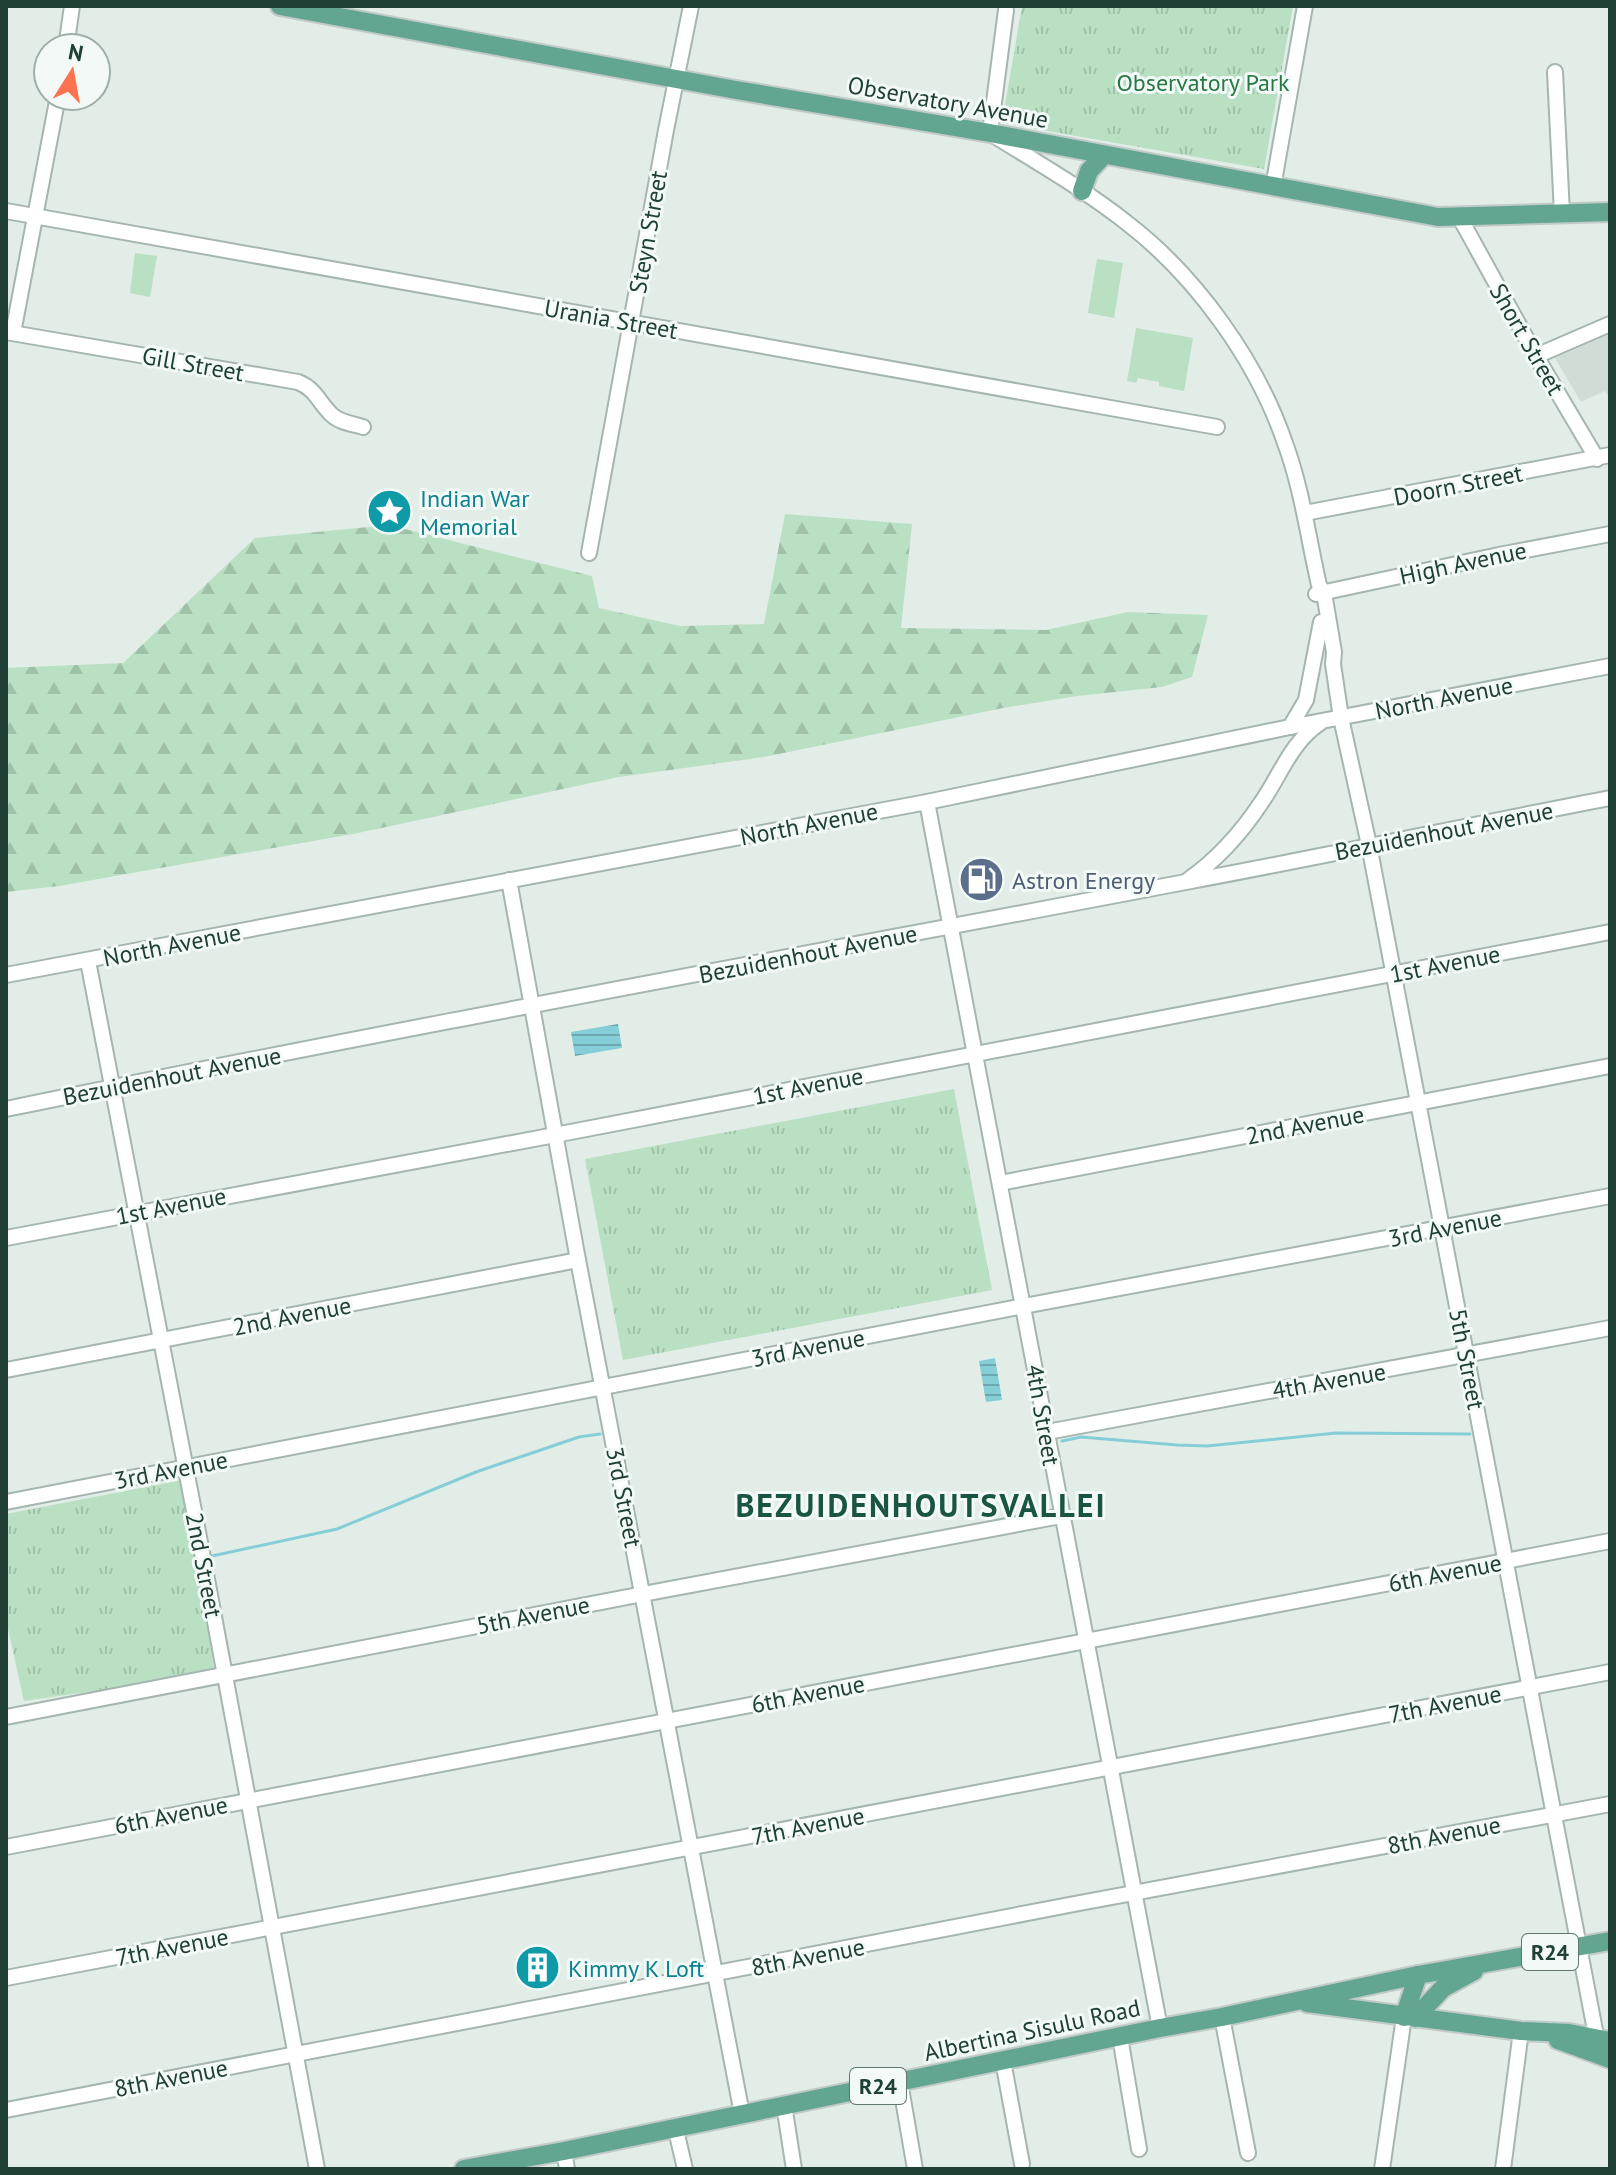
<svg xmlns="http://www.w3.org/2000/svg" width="1616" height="2175" font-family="'PT Sans',sans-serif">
	<defs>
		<pattern id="grass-tufts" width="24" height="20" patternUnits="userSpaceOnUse" patternTransform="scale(2)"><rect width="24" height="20" fill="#b9e0c2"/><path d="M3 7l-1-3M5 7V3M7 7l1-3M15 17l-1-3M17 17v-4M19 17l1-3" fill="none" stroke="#9fc1a7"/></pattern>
		<pattern id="forest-firs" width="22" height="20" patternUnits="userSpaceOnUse" patternTransform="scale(2)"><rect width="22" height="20" fill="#b9e0c2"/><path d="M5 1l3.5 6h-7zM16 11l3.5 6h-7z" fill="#9fc1a7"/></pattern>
		<pattern id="water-rules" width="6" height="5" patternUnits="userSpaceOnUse" patternTransform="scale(2)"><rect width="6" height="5" fill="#85ced7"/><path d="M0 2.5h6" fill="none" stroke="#6ca9af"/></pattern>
	</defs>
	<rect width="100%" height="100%" fill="#e2ede8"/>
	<path fill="#d0ddd6" d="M1610,334v65l-5,-8 -24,11 -26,-44z"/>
	<g fill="url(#grass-tufts)">
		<path d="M1022,6h271l-29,163 -262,-46z"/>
		<path d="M954,1089l38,201 -369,70 -38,-201z"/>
		<path d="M182,1480l33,194 -191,27 -18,-81v-106z"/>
	</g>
	<path fill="url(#forest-firs)" d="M785,514l127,10 -11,104 145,2 82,-18 80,3 -16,62 -30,10 -85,9 -74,12 -239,49 -145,20 -261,56 -299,53 -53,6v-224l117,-5 132,-125 134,-13 203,51 7,32 81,18 84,-2z"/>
	<g fill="#b9e0c2">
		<path d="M135,253l22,3 -7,41 -20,-4z"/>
		<path d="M1097,259l26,4 -9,55 -26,-5z"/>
		<path d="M1136,328l57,10 -9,53 -25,-5v-4l-21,-4 -2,5 -9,-2z"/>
	</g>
	<g fill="url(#water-rules)">
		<path d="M618,1024l4,24 -47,8 -4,-24z"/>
		<path d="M995,1358l7,42 -16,2 -7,-41z"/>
	</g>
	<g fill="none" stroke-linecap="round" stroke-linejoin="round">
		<g stroke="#85ced7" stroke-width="3">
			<path d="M1062,1441l19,-4 96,8 30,1 129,-13 134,1"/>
			<path d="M212,1556l125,-27 139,-57 103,-35 21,-3"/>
		</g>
		<defs>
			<g id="minor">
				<path d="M1006,10l-16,123c46,29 94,56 137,90 69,53 130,138 158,220 17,46 23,94 34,142l5,8 10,59 -1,12 8,54 28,127 229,1201"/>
				<path d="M66,48l6,-42"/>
				<path d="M1555,72l7,142"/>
				<path d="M1273,187l32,-181"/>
				<path d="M6,211l1211,216"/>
				<path d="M1460,218l76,138 61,103"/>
				<path d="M6,332l292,50c18,7 21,21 34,33 7,7 21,9 31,12"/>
				<path d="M13,333l45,-237"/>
				<path d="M1536,356l74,-32"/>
				<path d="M1305,513l305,-58"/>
				<path d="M589,553l77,-423 25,-124"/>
				<path d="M1316,594l183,-39 111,-21"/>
				<path d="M1290,727l16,-27 15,-78"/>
				<path d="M927,802c79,408 155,817 233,1226"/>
				<path d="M509,880l69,380 164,854"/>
				<path d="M1188,880c30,-21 53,-47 73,-77 19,-27 30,-61 59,-80"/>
				<path d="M88,961l116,602 113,606"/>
				<path d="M6,975l921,-173 363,-75 320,-61"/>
				<path d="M6,1109c394,-81 790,-153 1185,-228 140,-26 279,-56 419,-83"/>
				<path d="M1000,1183l610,-117"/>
				<path d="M6,1238l549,-103 1055,-203"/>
				<path d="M6,1370l572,-110"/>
				<path d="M1047,1432l563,-104"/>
				<path d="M6,1502l1018,-196 586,-110"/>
				<path d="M6,1717l637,-123 418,-78"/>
				<path d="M6,1847l1604,-306"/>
				<path d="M6,1978l1604,-306"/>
				<path d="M1222,2017l26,136"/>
				<path d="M1120,2037l19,112"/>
				<path d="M1003,2061l19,103"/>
				<path d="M900,2082l15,87"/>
				<path d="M784,2105l10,64"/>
				<path d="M6,2110l1063,-205 541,-101"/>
				<path d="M675,2126l10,43"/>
				<path d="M564,2151l3,18"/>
				<path d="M1382,2169l22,-152"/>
				<path d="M1503,2169l18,-138"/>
			</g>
			<g id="major">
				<path d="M280,6l456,84 254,43 448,84 172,-5"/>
				<path d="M1082,191l7,-20 15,-16"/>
				<path d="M1307,2003l214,28 48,2 41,8"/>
				<path d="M1404,2017l14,-42"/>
				<path d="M1415,2018l28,-30 31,-17"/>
				<path d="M1558,2040l52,19"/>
				<path d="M464,2169l100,-18 596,-123 62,-11 196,-42 192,-34"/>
			</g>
		</defs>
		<use href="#minor" stroke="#a4b6af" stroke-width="18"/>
		<use href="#major" stroke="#c1cac7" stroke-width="22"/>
		<use href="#minor" stroke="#fff" stroke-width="14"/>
		<use href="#major" stroke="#62a692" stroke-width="18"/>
	</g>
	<defs>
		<symbol id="sight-disc" viewBox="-11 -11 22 22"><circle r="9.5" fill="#0f9aa8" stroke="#f2f9f6"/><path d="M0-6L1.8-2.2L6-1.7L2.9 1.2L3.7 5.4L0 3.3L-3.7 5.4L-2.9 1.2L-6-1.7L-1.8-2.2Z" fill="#fff"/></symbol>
		<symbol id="fuel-disc" viewBox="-11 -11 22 22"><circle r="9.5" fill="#5c6f8a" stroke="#f2f9f6"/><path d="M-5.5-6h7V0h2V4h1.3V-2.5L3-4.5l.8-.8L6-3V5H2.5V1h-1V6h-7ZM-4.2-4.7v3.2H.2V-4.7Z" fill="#fff"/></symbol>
		<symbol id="building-disc" viewBox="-11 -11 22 22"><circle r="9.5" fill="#0f9aa8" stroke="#f2f9f6"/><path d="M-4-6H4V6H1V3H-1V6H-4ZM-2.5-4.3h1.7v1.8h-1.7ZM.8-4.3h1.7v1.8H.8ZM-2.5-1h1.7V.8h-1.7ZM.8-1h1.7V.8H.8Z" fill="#fff"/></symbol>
	</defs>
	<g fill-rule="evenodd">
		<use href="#sight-disc" x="364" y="486" width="51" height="51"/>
		<use href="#fuel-disc" x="956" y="854" width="51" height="51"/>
		<use href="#building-disc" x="512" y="1942" width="51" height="51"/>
	</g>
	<g text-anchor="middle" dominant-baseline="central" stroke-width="6" stroke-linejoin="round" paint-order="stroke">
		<g fill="#f2f9f6" stroke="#5f7870" stroke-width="2">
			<rect x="1522" y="1934" width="56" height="36" rx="6"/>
			<rect x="850" y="2068" width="56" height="36" rx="6"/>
		</g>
		<g font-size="22" font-weight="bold" fill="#204036">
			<text x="1550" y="1952">R24</text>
			<text x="878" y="2086">R24</text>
		</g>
		<g font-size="24" fill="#277a43" stroke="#f2f9f6">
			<text x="1203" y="82">Observatory Park</text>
		</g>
		<g font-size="24" fill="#204036" stroke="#f2f9f6">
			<text transform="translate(948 102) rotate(10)">Observatory Avenue</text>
			<text transform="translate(648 232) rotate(-80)">Steyn Street</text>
			<text transform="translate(611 319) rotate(10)">Urania Street</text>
			<text transform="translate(1527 339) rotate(60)">Short Street</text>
			<text transform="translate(193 364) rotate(10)">Gill Street</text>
			<text transform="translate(1458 485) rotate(-11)">Doorn Street</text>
			<text transform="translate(1463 563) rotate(-12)">High Avenue</text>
			<text transform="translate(1444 698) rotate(-11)">North Avenue</text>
			<text transform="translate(809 824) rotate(-11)">North Avenue</text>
			<text transform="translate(1444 831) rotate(-11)">Bezuidenhout Avenue</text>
			<text transform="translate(172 945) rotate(-11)">North Avenue</text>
			<text transform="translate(808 954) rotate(-11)">Bezuidenhout Avenue</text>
			<text transform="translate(1445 964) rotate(-11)">1st Avenue</text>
			<text transform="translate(172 1076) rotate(-11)">Bezuidenhout Avenue</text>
			<text transform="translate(808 1086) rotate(-11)">1st Avenue</text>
			<text transform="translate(1305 1125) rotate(-11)">2nd Avenue</text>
			<text transform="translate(171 1206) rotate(-11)">1st Avenue</text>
			<text transform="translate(1445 1228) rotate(-11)">3rd Avenue</text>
			<text transform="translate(292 1316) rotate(-11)">2nd Avenue</text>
			<text transform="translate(808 1348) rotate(-11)">3rd Avenue</text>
			<text transform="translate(1467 1359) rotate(79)">5th Street</text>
			<text transform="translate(1329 1381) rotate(-10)">4th Avenue</text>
			<text transform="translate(1043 1415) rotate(80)">4th Street</text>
			<text transform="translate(171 1470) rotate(-11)">3rd Avenue</text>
			<text transform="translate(624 1497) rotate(79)">3rd Street</text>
			<text transform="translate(204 1565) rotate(79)">2nd Street</text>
			<text transform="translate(1445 1573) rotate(-11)">6th Avenue</text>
			<text transform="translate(533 1615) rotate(-11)">5th Avenue</text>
			<text transform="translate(808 1694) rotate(-11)">6th Avenue</text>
			<text transform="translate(1445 1704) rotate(-11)">7th Avenue</text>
			<text transform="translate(171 1815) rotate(-11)">6th Avenue</text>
			<text transform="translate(808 1826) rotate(-11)">7th Avenue</text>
			<text transform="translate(1444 1835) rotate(-11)">8th Avenue</text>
			<text transform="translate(172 1947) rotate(-11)">7th Avenue</text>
			<text transform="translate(808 1957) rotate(-11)">8th Avenue</text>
			<text transform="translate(1032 2030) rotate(-12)">Albertina Sisulu Road</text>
			<text transform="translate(171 2078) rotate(-11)">8th Avenue</text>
		</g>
		<g font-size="24" fill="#0d838f" stroke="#f2f9f6" text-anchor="start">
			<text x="420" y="498">Indian War<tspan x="420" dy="28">Memorial</tspan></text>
			<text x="568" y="1968">Kimmy K Loft</text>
		</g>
		<g font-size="24" fill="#4e5e75" stroke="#f2f9f6" text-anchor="start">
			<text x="1012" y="880">Astron Energy</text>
		</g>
		<g font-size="32" font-weight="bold" letter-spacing="2" fill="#1a5443" stroke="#f2f9f6">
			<text x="921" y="1505">BEZUIDENHOUTSVALLEI</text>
		</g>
	</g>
	<rect width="1616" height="2175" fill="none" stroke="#204036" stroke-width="16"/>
	<g transform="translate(72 72) rotate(11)"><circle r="38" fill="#f2f9f6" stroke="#9eafa9" stroke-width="2"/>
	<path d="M0-6L14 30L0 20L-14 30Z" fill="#fd7350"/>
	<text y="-12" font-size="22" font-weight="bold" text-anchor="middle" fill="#204036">N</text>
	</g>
</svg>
